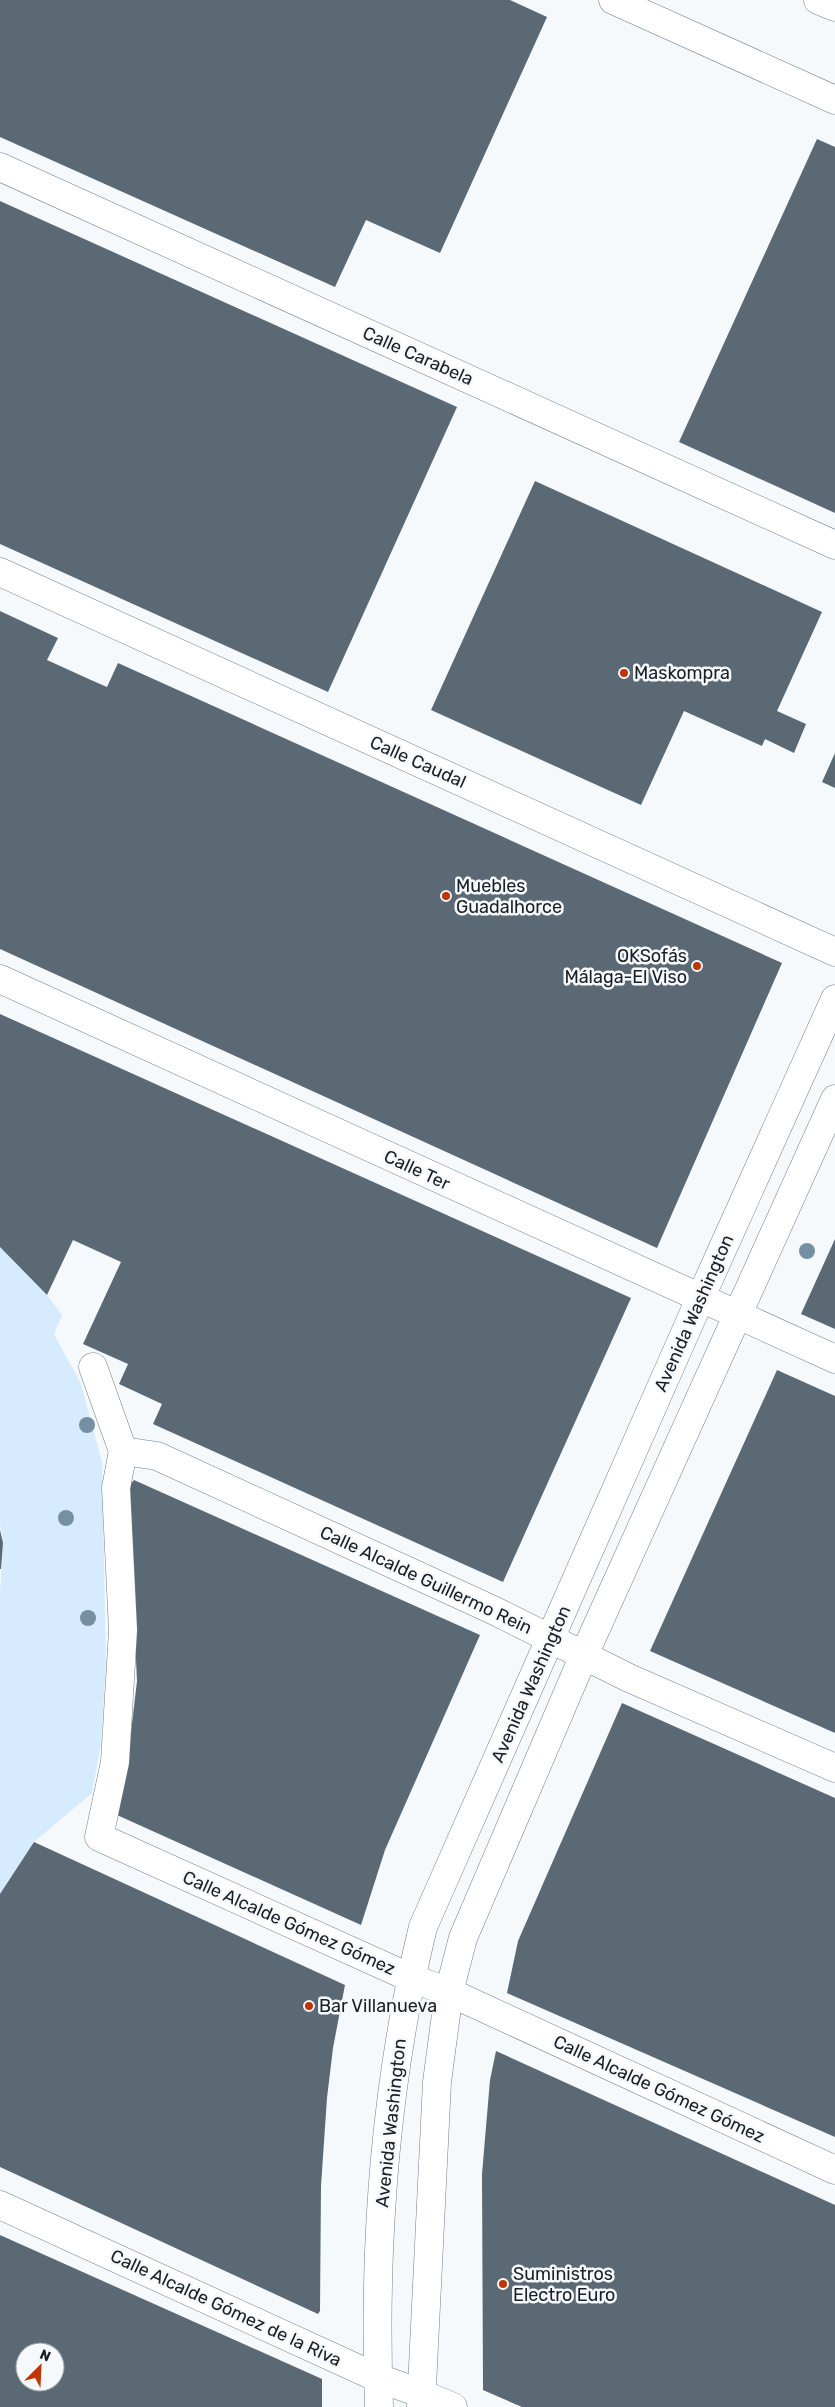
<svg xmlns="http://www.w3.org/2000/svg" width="835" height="2407" font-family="Rubik,sans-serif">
	<rect width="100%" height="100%" fill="#f6f9fc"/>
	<path fill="#d7ebff" d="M0,1247l47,48 15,20 -8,19 27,50 21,78 4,201 -5,80 -9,50 -58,49 -34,52v-301l3,-50 -3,-20z"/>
	<g fill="#5b6975" fill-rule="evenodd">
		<path d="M0,0h510l37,17 -107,236 -74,-33 -31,67 -335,-150z"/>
		<path d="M817,139l18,8v366l-156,-71z"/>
		<path d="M0,201l457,206 -129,285 -328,-148z"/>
		<path d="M535,481l287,131 -45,99 29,13 -12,29 -29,-14 -3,7 -78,-35 -43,94 -210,-95z"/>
		<path d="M0,611l58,27 -11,22 44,20 16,7 11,-24 664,300 -125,285 -657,-299z"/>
		<path d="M835,753v35l-13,-6z"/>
		<path d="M0,1014l631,284 -128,284 -350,-158 9,-20 -43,-20 9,-20 -45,-20 38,-82 -48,-22 -26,55 -47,-48z"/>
		<path d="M835,1239v90l-34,-15z"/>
		<path d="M777,1370l58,26v337l-185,-82z"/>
		<path d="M134,1480l346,155 -95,215 -24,75 -244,-110 12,-66 8,-68 -9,-194z"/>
		<path d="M0,1530l3,13 -2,26h-1z"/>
		<path d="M622,1703l213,95v339l-328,-144 11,-52z"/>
		<path d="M34,1842l311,143 -12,63 -6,50 -6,88 -1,125 -2,3 -318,-147v-273z"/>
		<path d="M496,2051l339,154v202h-313l-39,-17 -1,-216 8,-94z"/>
		<path d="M0,2235l322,144v28h-322zM25,2352h30v30h-30z"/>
	</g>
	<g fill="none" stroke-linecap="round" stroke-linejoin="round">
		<defs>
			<g id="minor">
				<path d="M613,0l222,100"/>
				<path d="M0,167l835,378"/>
				<path d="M0,572l835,380"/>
				<path d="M0,979l835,380"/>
				<path d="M93,1367l30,84"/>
				<path d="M123,1451l-7,37 7,142 -8,132 -16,75 312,141 38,14 386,178"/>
				<path d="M123,1451l34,5 338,155 134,67 206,90"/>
				<path d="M0,2205l378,173 42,15 33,14"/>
			</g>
			<g id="major">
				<path d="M379,2407c-6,-160 6,-324 44,-480l277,-628 135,-300"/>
				<path d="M421,2407l16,-325 12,-90 14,-54 121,-283 251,-556"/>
			</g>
			<path id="highway" d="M818,0l17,7"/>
		</defs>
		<use href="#minor" stroke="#717f8d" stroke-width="29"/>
		<use href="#major" stroke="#717f8d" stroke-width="29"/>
		<use href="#highway" stroke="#717f8d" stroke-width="29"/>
		<use href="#minor" stroke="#fff" stroke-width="28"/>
		<use href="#major" stroke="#fff" stroke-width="28"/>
		<use href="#highway" stroke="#fff" stroke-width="28"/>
	</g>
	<g fill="#768fa3">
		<circle cx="807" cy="1251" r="8"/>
		<circle cx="87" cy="1425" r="8"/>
		<circle cx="66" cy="1518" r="8"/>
		<circle cx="88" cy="1618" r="8"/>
	</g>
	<g fill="#bd3500" stroke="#f6f9fc" stroke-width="2">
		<circle cx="624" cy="673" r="5"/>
		<circle cx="446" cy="896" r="5"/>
		<circle cx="697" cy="966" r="5"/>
		<circle cx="309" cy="2006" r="5"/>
		<circle cx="503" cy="2284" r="5"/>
	</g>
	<g text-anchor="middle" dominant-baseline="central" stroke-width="5" stroke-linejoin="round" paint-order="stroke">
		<g font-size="18" fill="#191f24" stroke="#f6f9fc">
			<text transform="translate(418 356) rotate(24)">Calle Carabela</text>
			<text transform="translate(418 762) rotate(24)">Calle Caudal</text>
			<text transform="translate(417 1170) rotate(25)">Calle Ter</text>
			<text transform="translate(694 1313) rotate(-66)">Avenida Washington</text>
			<text transform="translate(426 1580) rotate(25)">Calle Alcalde Guillermo Rein</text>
			<text transform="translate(531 1684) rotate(-66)">Avenida Washington</text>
			<text transform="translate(289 1923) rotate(24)">Calle Alcalde Gómez Gómez</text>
			<text transform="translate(659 2089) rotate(25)">Calle Alcalde Gómez Gómez</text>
			<text transform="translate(391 2123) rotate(-84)">Avenida Washington</text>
			<text transform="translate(226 2308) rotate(25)">Calle Alcalde Gómez de la Riva</text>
		</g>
		<g font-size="18" fill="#191f24" stroke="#f6f9fc" text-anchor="start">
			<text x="634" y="673">Maskompra</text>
			<text x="456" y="886">Muebles<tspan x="456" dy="21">Guadalhorce</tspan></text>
			<text x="687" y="956" text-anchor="end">OKSofás<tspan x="687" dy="21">Málaga-El Viso</tspan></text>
			<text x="319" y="2006">Bar Villanueva</text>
			<text x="513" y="2274">Suministros<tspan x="513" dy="21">Electro Euro</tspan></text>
		</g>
	</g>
	<g transform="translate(40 2367) rotate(24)"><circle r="24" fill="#f6f9fc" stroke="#9ea2a6"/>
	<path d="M0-4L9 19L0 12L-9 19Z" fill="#bd3500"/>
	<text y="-8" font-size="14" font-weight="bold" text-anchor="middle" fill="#191f24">N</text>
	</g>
</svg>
